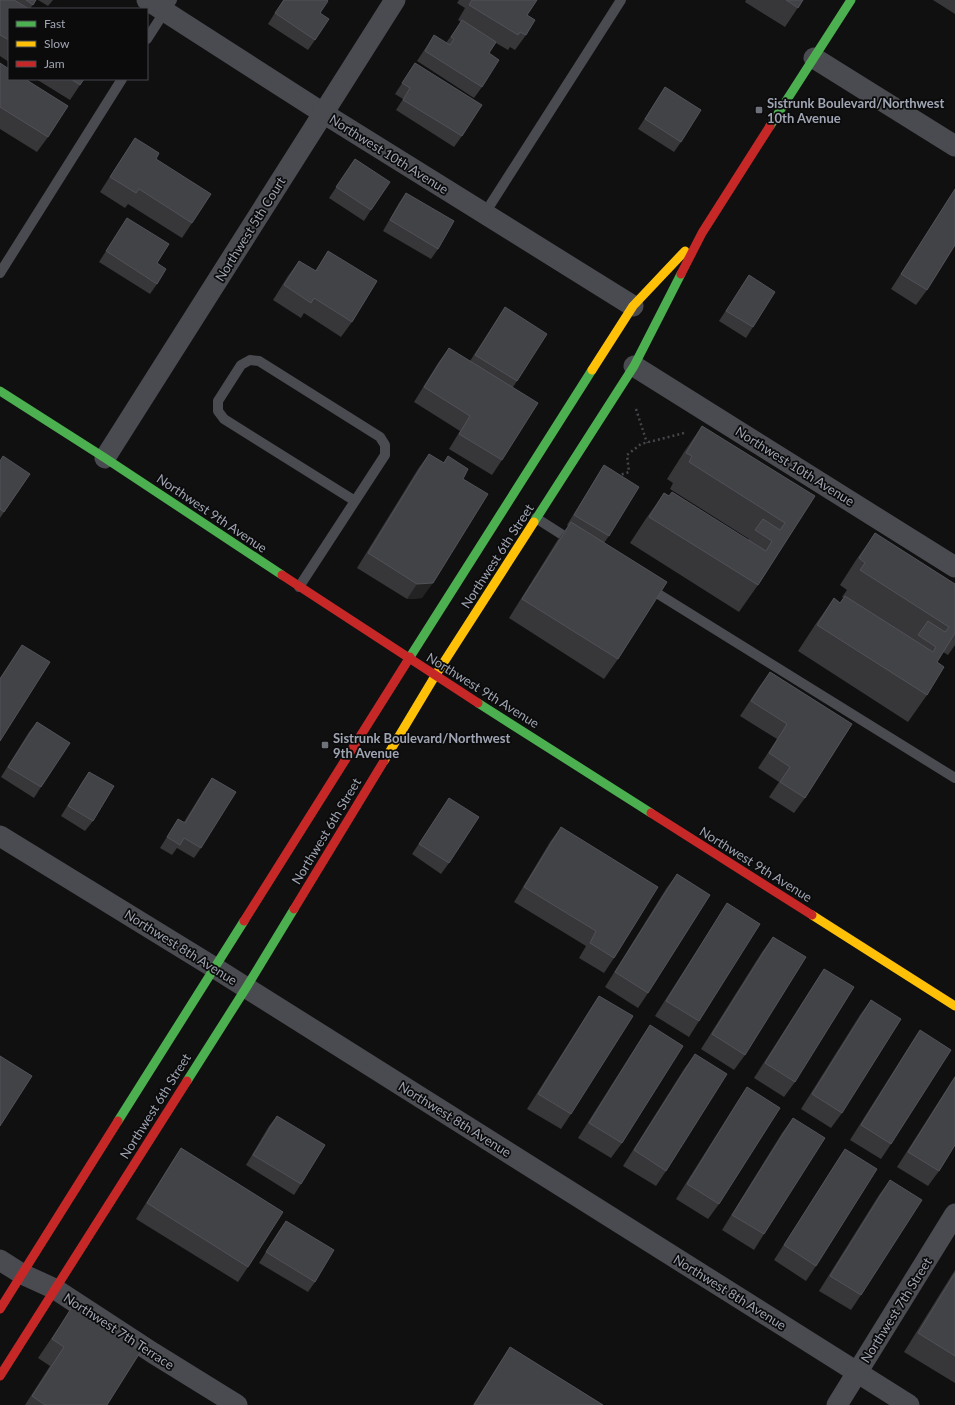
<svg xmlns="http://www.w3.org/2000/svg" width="955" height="1405" font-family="Lato,sans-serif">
	<rect width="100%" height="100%" fill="#101011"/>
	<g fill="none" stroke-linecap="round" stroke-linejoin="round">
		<g stroke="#46474b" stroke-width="2.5" stroke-dasharray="2 3" stroke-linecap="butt">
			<path d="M636,409l11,34"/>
			<path d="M617,476l12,-4 -2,-17 14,-11 43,-11"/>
		</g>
		<g stroke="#4a4b50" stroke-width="10">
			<path d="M147,39l25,-39"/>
			<path d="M485,213l136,-213"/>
			<path d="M0,273l122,-194"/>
			<path d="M536,518l36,23"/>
			<path d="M299,587l86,-132v-10l-5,-8 -121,-76 -9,-1 -9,5 -23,36v10l6,8 131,82"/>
			<path d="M647,587l308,191"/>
		</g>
		<g stroke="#4a4b50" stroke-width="21">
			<path d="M147,0l176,113 310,193"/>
			<path d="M814,58l141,88"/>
			<path d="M634,366l321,201"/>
			<path d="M105,458l290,-458"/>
			<path d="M0,836l215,132 694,437"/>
			<path d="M0,1260l22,14 33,15 98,64 84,52"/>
			<path d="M837,1405l118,-191"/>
		</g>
		<g stroke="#4caf50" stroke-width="9">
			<path d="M770,126l81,-126"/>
			<path d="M0,391l105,67 177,117"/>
			<path d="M534,522l100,-156 47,-92"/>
			<path d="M410,657l182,-287"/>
			<path d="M478,703l173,110"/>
			<path d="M187,1081l59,-93 48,-79"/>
			<path d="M118,1121l126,-200"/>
		</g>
		<g stroke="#ffc107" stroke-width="9">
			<path d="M592,370l41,-64 52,-55"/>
			<path d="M384,761l51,-85 99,-154"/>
			<path d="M812,915l143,91"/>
		</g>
		<g stroke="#c62828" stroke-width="9">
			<path d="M681,274l21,-41 68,-107"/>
			<path d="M282,575l196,128"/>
			<path d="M651,813l161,102"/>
			<path d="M294,909l90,-148"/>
			<path d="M244,921l166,-264"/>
			<path d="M0,1309l118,-188"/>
			<path d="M0,1376l187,-295"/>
		</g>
	</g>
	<g fill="#37373a">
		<path d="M0,0h36l-6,9h-21v53l-9,-6z"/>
		<path d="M38,0h15l-5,6z"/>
		<path d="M283,0h44l-7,13 -5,27 -7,10 -40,-26z"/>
		<path d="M459,0h78l-10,15 -1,20 -11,15 -5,-3 -2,3 -12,-7 -7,10 -7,34 -8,11 -57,-37 17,-26 12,8 15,-21 -3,-2 7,-12 -8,-5z"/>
		<path d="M746,0h57l-18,27 -40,-25z"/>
		<path d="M933,0h22v14z"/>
		<path d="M0,63l48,74 -11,15 -37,-23z"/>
		<path d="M415,63l47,73 -8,11 -58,-37 7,-11 -8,-5z"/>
		<path d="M36,79h48l-14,21z"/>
		<path d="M665,87l16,55 -7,10 -36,-23z"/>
		<path d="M135,138l21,21 36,64 -10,15 -54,-34 -3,4 -25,-16 25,-39z"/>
		<path d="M355,159l16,51 -7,11 -35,-23z"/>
		<path d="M955,189v56l-28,45 -11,15 -25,-16z"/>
		<path d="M406,193l32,56 -7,10 -48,-28 16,-28z"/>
		<path d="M127,218l30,45v21l-7,10 -51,-32z"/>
		<path d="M328,251l24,71 -11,15 -37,-24 -3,5 -28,-18 15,-24 11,-15 16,10z"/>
		<path d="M749,275l4,52 -7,11 -27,-17z"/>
		<path d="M505,307l12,74 -4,6 -11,73 -10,15 -43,-26 11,-18 -46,-29 24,-39 11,-15 21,13 28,-43z"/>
		<path d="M702,426l113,70 -57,89 -19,27 -109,-69 15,-23 19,-27 84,47 1,-1 -79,-50 3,-6 -6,-4 17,-27z"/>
		<path d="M429,454l14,9 5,-7 15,23 -41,119 -15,1 -50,-31 61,-99z"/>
		<path d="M0,461l30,13 -30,44z"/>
		<path d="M604,465l5,71 -5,7 14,116 -14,20 -95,-61 48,-77 11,-15 -1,-1 30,-49z"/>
		<path d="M875,533l80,51v61l-7,10 -5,-3 -6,10 -10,33 -19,27 -110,-71 17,-26 19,-27 6,5 4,-5 -2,-1 5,-7 -7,-5 16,-25z"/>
		<path d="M22,645l-22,96v-63z"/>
		<path d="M770,672l82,52 -47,74 -11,15 -25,-16 10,-15 -21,-14 19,-29 -37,-23 19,-29z"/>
		<path d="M37,722l4,65 -7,11 -33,-21 28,-45z"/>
		<path d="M89,772l4,49 -8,10 -24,-15 21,-34z"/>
		<path d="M212,778l-11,70 -7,10 -17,-10 -5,7 -12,-7 18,-29 6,3 21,-34z"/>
		<path d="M449,798v65l-8,11 -29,-20z"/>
		<path d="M561,827l53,131 -10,15 -25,-15 7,-12 -72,-44 36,-60z"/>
		<path d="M677,874l-29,119 -10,15 -33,-21 61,-98z"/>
		<path d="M727,903l-28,118 -10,16 -34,-21 62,-97z"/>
		<path d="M773,937l-28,118 -11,15 -33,-21 61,-97z"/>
		<path d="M824,969l-29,113 -11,15 -30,-19 60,-94z"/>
		<path d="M599,996l-28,118 -10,15 -34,-20 62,-98z"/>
		<path d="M871,1000l-29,113 -11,15 -30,-19 59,-94z"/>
		<path d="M650,1025l-28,118 -11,15 -33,-20 62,-98z"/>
		<path d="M920,1030l-29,114 -10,15 -31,-19 60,-95z"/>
		<path d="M695,1054l-29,117 -10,15 -33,-20 61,-97z"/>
		<path d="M955,1076v69l-16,26 -11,15 -31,-19z"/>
		<path d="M747,1087l-28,117 -11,15 -32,-20 61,-97z"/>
		<path d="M277,1116l24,68 -7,11 -48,-30 23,-39z"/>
		<path d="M793,1118l-29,116 -10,16 -32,-20 60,-97z"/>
		<path d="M181,1148l67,119 -10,15 -102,-63 35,-56z"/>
		<path d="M845,1149l-29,117 -10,15 -32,-21 61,-96z"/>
		<path d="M890,1180l-29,115 -10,15 -32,-19 60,-96z"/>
		<path d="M286,1221l29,61 -7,10 -49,-29 20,-32z"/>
		<path d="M955,1270v113l-51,-31z"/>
		<path d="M72,1307l35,98h-82l25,-39 -12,-8 21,-31z"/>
		<path d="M510,1347l93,58h-130l24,-38z"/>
	</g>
	<path fill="#232324" d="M433,583l-11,15 -15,1 10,-15z"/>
	<g fill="#424347" stroke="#515258">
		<path d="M0,0h14l15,9h-20v31l-9,-5z"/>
		<path d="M26,0h10l-3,5z"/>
		<path d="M284,0h43l1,1 -8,12 9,6 -14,21 -40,-27z"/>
		<path d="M472,0h65l-10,15 8,5 -9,15 -6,-3 -2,3 -49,-30z"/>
		<path d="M786,0h17l-5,8z"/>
		<path d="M462,20l34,22 -7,11 10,7 -17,27 -57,-36 9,-16 16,10 4,-6 -3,-2z"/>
		<path d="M0,63l9,6v10h16l43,27 -20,31 -48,-30z"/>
		<path d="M415,63l67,42 -20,31 -59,-36 7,-12 -8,-5z"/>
		<path d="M71,79h13l-4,6z"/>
		<path d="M665,87l36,23 -20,32 -36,-23z"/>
		<path d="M135,138l24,15 -3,6 55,35 -19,29 -53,-34 -3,4 -26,-16z"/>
		<path d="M355,159l35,23 -19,28 -35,-23z"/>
		<path d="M955,189v56l-28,45 -26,-16z"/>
		<path d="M406,193l48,28 -16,28 -48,-29z"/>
		<path d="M127,218l42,26 -12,19 9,6 -9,15 -51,-33z"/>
		<path d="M328,251l49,30 -25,41 -38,-24 -3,5 -27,-18 15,-24 17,10z"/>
		<path d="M749,275l26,17 -22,35 -27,-16z"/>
		<path d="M505,307l42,27 -30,47 -42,-26z"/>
		<path d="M449,348l89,55 -36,57 -43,-26 11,-18 -46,-29z"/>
		<path d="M702,426l113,70 -57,89 -109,-68 15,-24 5,3 3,-4 94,59 6,-10 -17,-11 8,-11 17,11 5,-7 -96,-61 3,-6 -6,-3z"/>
		<path d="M429,454l15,9 4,-7 20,13 -5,10 25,15 -55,89 -16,1 -49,-31z"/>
		<path d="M3,456l27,18 -26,38 -4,-3v-48z"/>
		<path d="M604,465l35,22 -30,49 -35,-21z"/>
		<path d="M571,522l96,60 -49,77 -96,-60z"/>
		<path d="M875,533l80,51v49l-18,29 7,5 -17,28 -110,-70 17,-27 6,5 5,-7 88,56 3,-5 -18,-12 10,-14 17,11 4,-5 -89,-57 5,-7 -6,-5z"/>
		<path d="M22,645l28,17 -50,79v-62z"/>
		<path d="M770,672l82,52 -47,74 -25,-16 10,-15 -21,-14 18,-29 -36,-23z"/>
		<path d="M37,722l33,21 -29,44 -33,-20z"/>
		<path d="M89,772l25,14 -21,35 -25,-15z"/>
		<path d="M212,778l24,14 -35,56 -17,-10 -4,7 -13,-8 11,-18 7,4z"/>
		<path d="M449,798l30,19 -30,46 -30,-19z"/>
		<path d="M561,827l97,60 -44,71 -24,-15 6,-12 -72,-44z"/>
		<path d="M677,874l33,21 -62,98 -33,-21z"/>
		<path d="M727,903l33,21 -61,97 -33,-20z"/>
		<path d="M773,937l33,20 -61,98 -33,-21z"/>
		<path d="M824,969l30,18 -59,95 -30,-19z"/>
		<path d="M599,996l34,20 -62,98 -33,-20z"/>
		<path d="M871,1000l30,19 -59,94 -30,-19z"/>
		<path d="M650,1025l33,21 -61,97 -33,-20z"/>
		<path d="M920,1030l31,20 -60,94 -30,-19z"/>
		<path d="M695,1054l32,20 -61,97 -32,-21z"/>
		<path d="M0,1056l32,20 -32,50z"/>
		<path d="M955,1077v68l-16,26 -31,-19z"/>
		<path d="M747,1087l33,21 -61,96 -32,-20z"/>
		<path d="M277,1116l48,29 -24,39 -48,-29z"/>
		<path d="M793,1118l32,20 -61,96 -32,-19z"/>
		<path d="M181,1148l102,64 -35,55 -101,-64z"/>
		<path d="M845,1149l32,20 -61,97 -32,-21z"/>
		<path d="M890,1180l32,20 -61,95 -31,-19z"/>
		<path d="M286,1221l48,29 -19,32 -49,-30z"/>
		<path d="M955,1273v83l-37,-23z"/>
		<path d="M72,1307l69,44 -34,54h-62l-13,-9 32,-49 -12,-8z"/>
		<path d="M510,1347l93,58h-129z"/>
	</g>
	<g fill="#6e717a" stroke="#0b0b0c" stroke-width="1.5">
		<rect x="755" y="106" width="8" height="8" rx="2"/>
		<rect x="321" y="741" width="8" height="8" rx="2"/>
	</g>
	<g text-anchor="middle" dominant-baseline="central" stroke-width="3.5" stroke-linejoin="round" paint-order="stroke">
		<g font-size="13" font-weight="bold" fill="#a0a5b3" stroke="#0b0b0c" text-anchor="start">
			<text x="767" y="103">Sistrunk Boulevard/Northwest<tspan x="767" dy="15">10th Avenue</tspan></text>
			<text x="333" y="738">Sistrunk Boulevard/Northwest<tspan x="333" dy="15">9th Avenue</tspan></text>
		</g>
		<g font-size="13" fill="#a0a5b3" stroke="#0b0b0c">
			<text transform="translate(389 154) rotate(32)">Northwest 10th Avenue</text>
			<text transform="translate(250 229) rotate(-58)">Northwest 5th Court</text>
			<text transform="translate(795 466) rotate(32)">Northwest 10th Avenue</text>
			<text transform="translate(212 513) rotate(34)">Northwest 9th Avenue</text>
			<text transform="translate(497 556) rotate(-57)">Northwest 6th Street</text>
			<text transform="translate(483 690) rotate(32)">Northwest 9th Avenue</text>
			<text transform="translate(326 831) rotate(-59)">Northwest 6th Street</text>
			<text transform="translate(756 864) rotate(32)">Northwest 9th Avenue</text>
			<text transform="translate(181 947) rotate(32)">Northwest 8th Avenue</text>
			<text transform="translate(155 1106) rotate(-58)">Northwest 6th Street</text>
			<text transform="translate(455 1119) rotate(32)">Northwest 8th Avenue</text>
			<text transform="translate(730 1292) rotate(32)">Northwest 8th Avenue</text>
			<text transform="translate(896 1310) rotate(-58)">Northwest 7th Street</text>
			<text transform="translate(119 1331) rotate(33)">Northwest 7th Terrace</text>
		</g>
	</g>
	<rect x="8" y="8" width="140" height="72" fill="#0b0b0c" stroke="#47494f"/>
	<rect x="16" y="21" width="20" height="6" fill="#4caf50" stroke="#47494f"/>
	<text x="44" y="28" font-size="12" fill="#a0a5b3">Fast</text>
	<rect x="16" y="41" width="20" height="6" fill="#ffc107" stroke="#47494f"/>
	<text x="44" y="48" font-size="12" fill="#a0a5b3">Slow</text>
	<rect x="16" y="61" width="20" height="6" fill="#c62828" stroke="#47494f"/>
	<text x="44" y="68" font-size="12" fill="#a0a5b3">Jam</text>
</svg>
